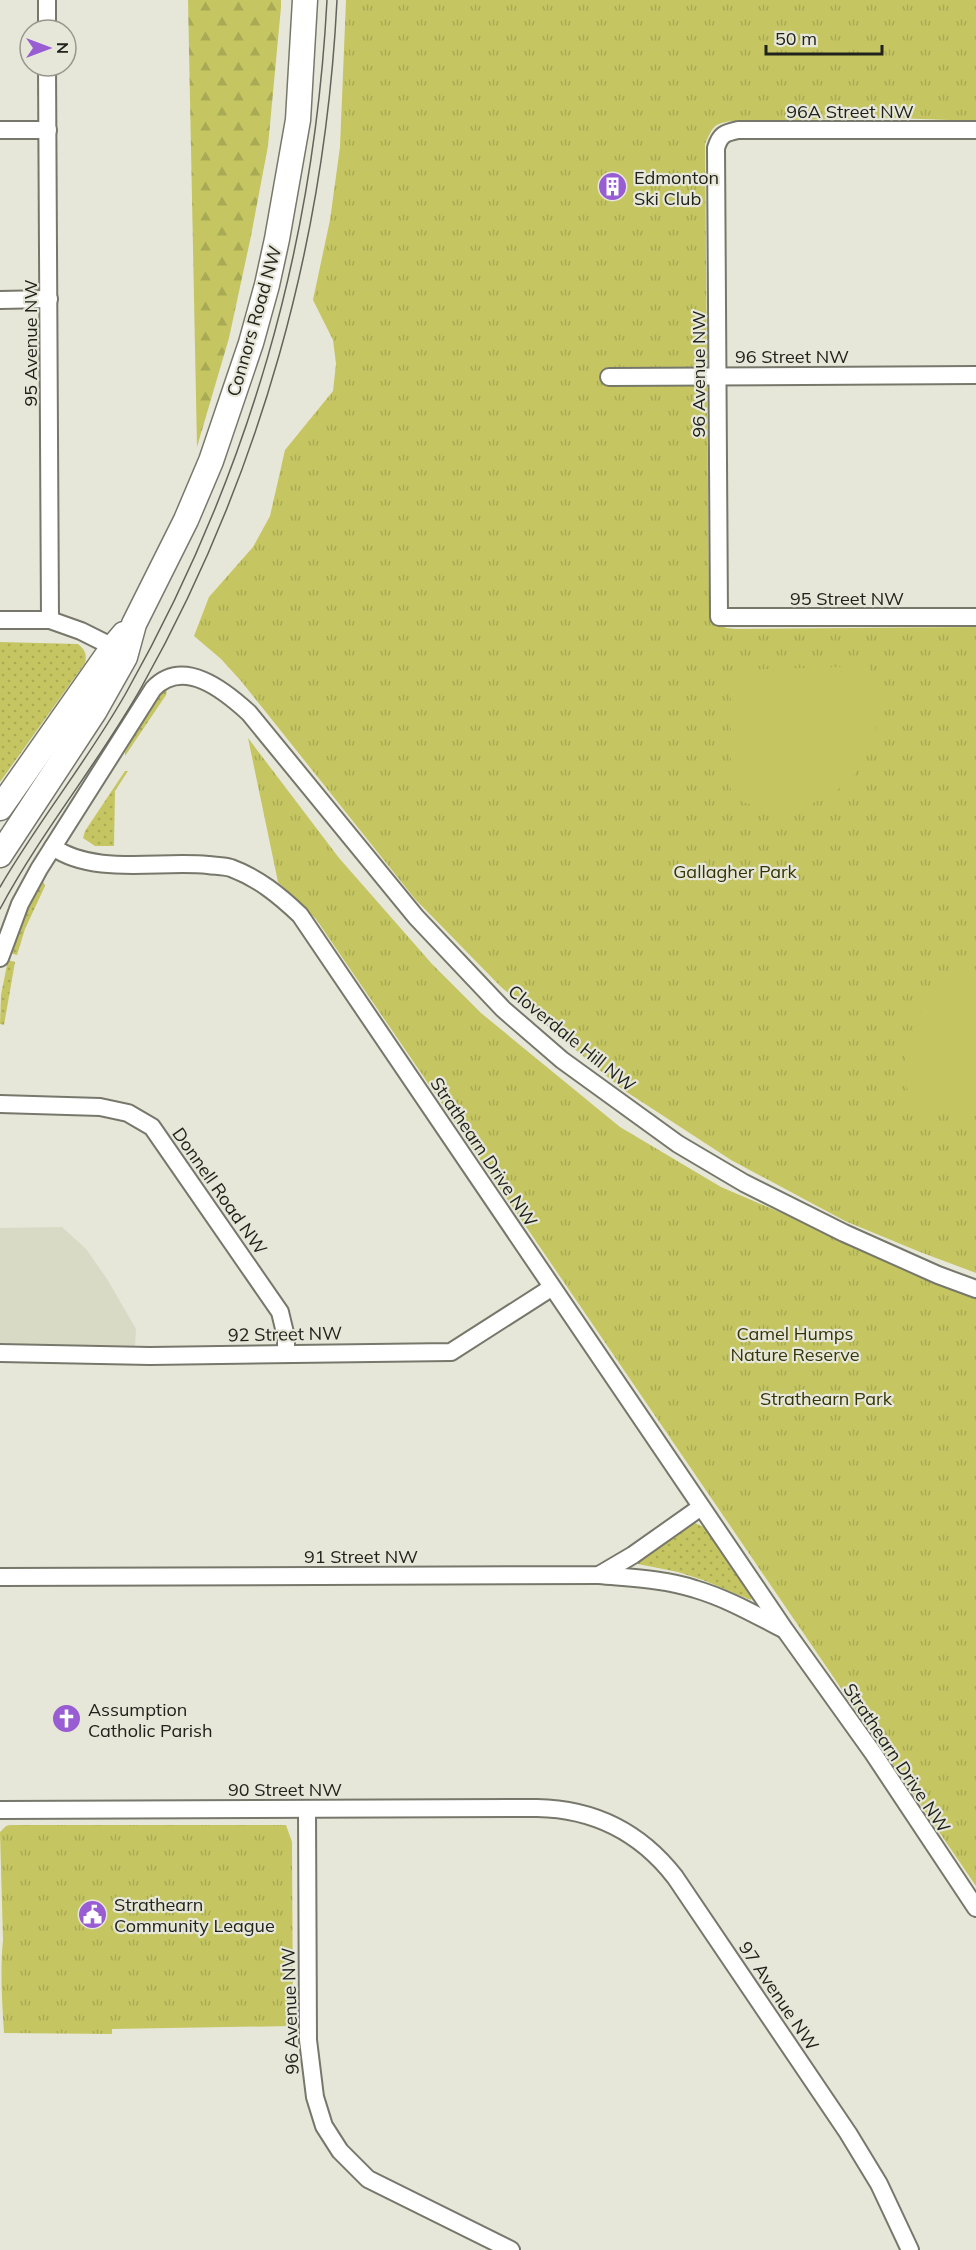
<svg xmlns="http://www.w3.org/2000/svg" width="976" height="2250" font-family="Mulish,sans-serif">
	<defs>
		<pattern id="grass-dots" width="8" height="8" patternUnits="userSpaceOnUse" patternTransform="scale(1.5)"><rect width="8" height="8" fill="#c5c661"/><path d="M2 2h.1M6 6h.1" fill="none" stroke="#a9aa54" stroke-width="1.8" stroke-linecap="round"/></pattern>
		<pattern id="forest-firs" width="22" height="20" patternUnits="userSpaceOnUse" patternTransform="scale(1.5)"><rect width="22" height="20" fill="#c5c661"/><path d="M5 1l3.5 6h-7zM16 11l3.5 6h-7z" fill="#a9aa54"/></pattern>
		<pattern id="park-tufts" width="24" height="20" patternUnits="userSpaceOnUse" patternTransform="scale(1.5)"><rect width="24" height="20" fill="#c5c661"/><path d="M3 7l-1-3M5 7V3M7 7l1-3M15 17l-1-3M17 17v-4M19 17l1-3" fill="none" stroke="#a9aa54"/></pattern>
	</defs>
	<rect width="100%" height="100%" fill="#e6e7d8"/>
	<path fill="#d9dac5" d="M62,1227l24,22 21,30 29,50 -1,17 -135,-2v-116z"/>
	<g fill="url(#grass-dots)">
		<path d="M0,642l78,2c7,6 9,10 7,19l-85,119z"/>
		<path d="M167,689l-1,6 -41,61v-4l32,-55z"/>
		<path d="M125,771h3l-13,20 -1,55h-19l-12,-8 2,-7z"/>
		<path d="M43,881l2,5 -20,43 -8,26 -7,-2 20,-53z"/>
		<path d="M8,960l7,2 -11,63 -4,-1 1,-29z"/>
		<path d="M695,1523l9,4 48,70 -1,3 -48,-20 -25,-8 -40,-8 1,-4z"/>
	</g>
	<path fill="url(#forest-firs)" d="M188,0h93v7l-13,139 -17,90 -22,102 -32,109z"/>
	<g fill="url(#park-tufts)">
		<path d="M346,0h630v121l-82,-3 -163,3c-18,3 -18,6 -26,23l4,457 3,19 14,8 10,1 240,-2v646l-56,-21 -75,-31 -114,-61 -109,-71 -121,-102 -86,-88 -174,-218 -20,-22 -27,-23 15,-39 44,-50 17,-31 15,-66 48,-59 3,-27 -3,-24 -20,-40 17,-80 10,-73z"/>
		<path d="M248,738l91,120 93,106 49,49 139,114 101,60 255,109v590l-660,-967 -38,-37z"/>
		<path d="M10,1825h276l6,17 1,184 -181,3v5l-108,-1c-2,-32 -4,-62 -1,-93l-3,-108 6,-6z"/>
	</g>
	<g fill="#c5c661">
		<path d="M869,666c36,92 -48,173 -138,131v-117l9,-10z"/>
		<path d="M976,971v137l-63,1c-21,-56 1,-121 63,-138z"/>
	</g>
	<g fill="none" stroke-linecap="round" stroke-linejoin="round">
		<defs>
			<g id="minor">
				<path d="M47,0v30"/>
				<path d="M47,66l3,554"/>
				<path d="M0,130h48"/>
				<path d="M976,130h-238c-14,3 -18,5 -22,18l3,469h257"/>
				<path d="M0,300l49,-1"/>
				<path d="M609,377l367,-2"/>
				<path d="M0,620h50l31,11 32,16"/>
				<path d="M53,847c41,29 107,13 155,18 7,1 16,1 23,3 27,10 48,27 69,47l485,715 88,123 103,155"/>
				<path d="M0,958l20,-54 19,-35 114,-180c30,-32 71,1 96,24l167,204 87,92 59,51 116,84 66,39 100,50 94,42 38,14"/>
				<path d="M0,1104l100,3 28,6 24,14 128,185 6,25v16"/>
				<path d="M0,1353l150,3 301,-4 100,-64"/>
				<path d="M599,1575c32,3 65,4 96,14 31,9 59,25 88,40"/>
				<path d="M0,1577l599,-2 34,-20 68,-48"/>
				<path d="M307,1809l1,231 7,57 9,29 16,25 28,28 143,71"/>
				<path d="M0,1810l537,-2c56,1 103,24 138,69l173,256 31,51 31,66"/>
			</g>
			<g id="secondary">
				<path d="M0,808l113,-161 11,-13"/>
				<path d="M0,855l94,-143 31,-55 9,-33 52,-104 25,-59 40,-118 16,-58 10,-46 21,-119 7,-120"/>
			</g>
		</defs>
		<use href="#minor" stroke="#77786b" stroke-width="20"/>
		<use href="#secondary" stroke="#77786b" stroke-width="27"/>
		<use href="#minor" stroke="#fff" stroke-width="16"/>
		<use href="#secondary" stroke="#fff" stroke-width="24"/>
		<g stroke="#62635a" stroke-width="1.5">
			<path d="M0,887c39,-67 88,-127 126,-194 122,-217 188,-445 201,-693"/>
			<path d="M0,909c41,-77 98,-145 141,-221 119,-212 184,-446 196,-688"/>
		</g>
	</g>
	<defs>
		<symbol id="building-disc" viewBox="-11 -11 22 22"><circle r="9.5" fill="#985cd3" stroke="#e6e7d8"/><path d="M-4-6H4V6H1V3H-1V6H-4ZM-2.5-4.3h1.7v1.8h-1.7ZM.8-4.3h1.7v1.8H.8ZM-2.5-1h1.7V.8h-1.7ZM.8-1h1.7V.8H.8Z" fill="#fff"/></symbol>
		<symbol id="church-disc" viewBox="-11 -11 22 22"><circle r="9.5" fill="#985cd3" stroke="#e6e7d8"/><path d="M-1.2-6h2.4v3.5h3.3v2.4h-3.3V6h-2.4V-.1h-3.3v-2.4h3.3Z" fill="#fff"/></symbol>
		<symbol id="civic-disc" viewBox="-11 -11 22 22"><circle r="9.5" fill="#985cd3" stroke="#e6e7d8"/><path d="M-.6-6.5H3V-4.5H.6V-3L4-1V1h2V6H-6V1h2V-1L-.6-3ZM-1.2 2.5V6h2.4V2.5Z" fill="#fff"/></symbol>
	</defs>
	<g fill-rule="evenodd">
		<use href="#building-disc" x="596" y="170" width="33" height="33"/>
		<use href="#church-disc" x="50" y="1702" width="33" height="33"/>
		<use href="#civic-disc" x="76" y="1898" width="33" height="33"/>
	</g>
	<g text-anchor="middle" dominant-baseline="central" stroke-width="4.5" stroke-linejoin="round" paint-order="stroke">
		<g font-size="18" fill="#21221c" stroke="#e6e7d8">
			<text x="850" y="111">96A Street NW</text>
			<text transform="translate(254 321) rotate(-74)">Connors Road NW</text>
			<text transform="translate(30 343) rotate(-90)">95 Avenue NW</text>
			<text x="792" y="356">96 Street NW</text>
			<text transform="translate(698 374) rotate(-90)">96 Avenue NW</text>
			<text x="847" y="598">95 Street NW</text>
			<text transform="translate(572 1038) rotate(39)">Cloverdale Hill NW</text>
			<text transform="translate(484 1152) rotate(56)">Strathearn Drive NW</text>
			<text transform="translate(220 1191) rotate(55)">Donnell Road NW</text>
			<text transform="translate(285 1334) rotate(-1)">92 Street NW</text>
			<text x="361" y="1556">91 Street NW</text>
			<text transform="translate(897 1758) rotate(56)">Strathearn Drive NW</text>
			<text x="285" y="1789">90 Street NW</text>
			<text transform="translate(779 1996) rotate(56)">97 Avenue NW</text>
			<text transform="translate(290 2011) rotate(-92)">96 Avenue NW</text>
		</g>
		<g font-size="18" fill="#21221c" stroke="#e6e7d8" text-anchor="start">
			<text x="634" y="177">Edmonton<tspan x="634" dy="21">Ski Club</tspan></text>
			<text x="88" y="1709">Assumption<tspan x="88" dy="21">Catholic Parish</tspan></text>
			<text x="114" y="1904">Strathearn<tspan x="114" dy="21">Community League</tspan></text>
		</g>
		<g font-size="18" fill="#343406" stroke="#e6e7d8">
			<text x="735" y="871">Gallagher Park</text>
			<text x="795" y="1333">Camel Humps<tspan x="795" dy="21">Nature Reserve</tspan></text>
			<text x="826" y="1398">Strathearn Park</text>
		</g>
	</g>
	<g transform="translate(48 48) rotate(90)"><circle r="28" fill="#e6e7d8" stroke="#97988d" stroke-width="1.5"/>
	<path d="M0-4.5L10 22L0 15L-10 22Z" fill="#985cd3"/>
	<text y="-9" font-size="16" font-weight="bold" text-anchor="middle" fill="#21221c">N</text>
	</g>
	<path d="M766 45v9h116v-9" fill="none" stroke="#21221c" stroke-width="3"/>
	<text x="775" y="45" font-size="18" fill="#21221c" stroke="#e6e7d8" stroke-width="4.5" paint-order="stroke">50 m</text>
</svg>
